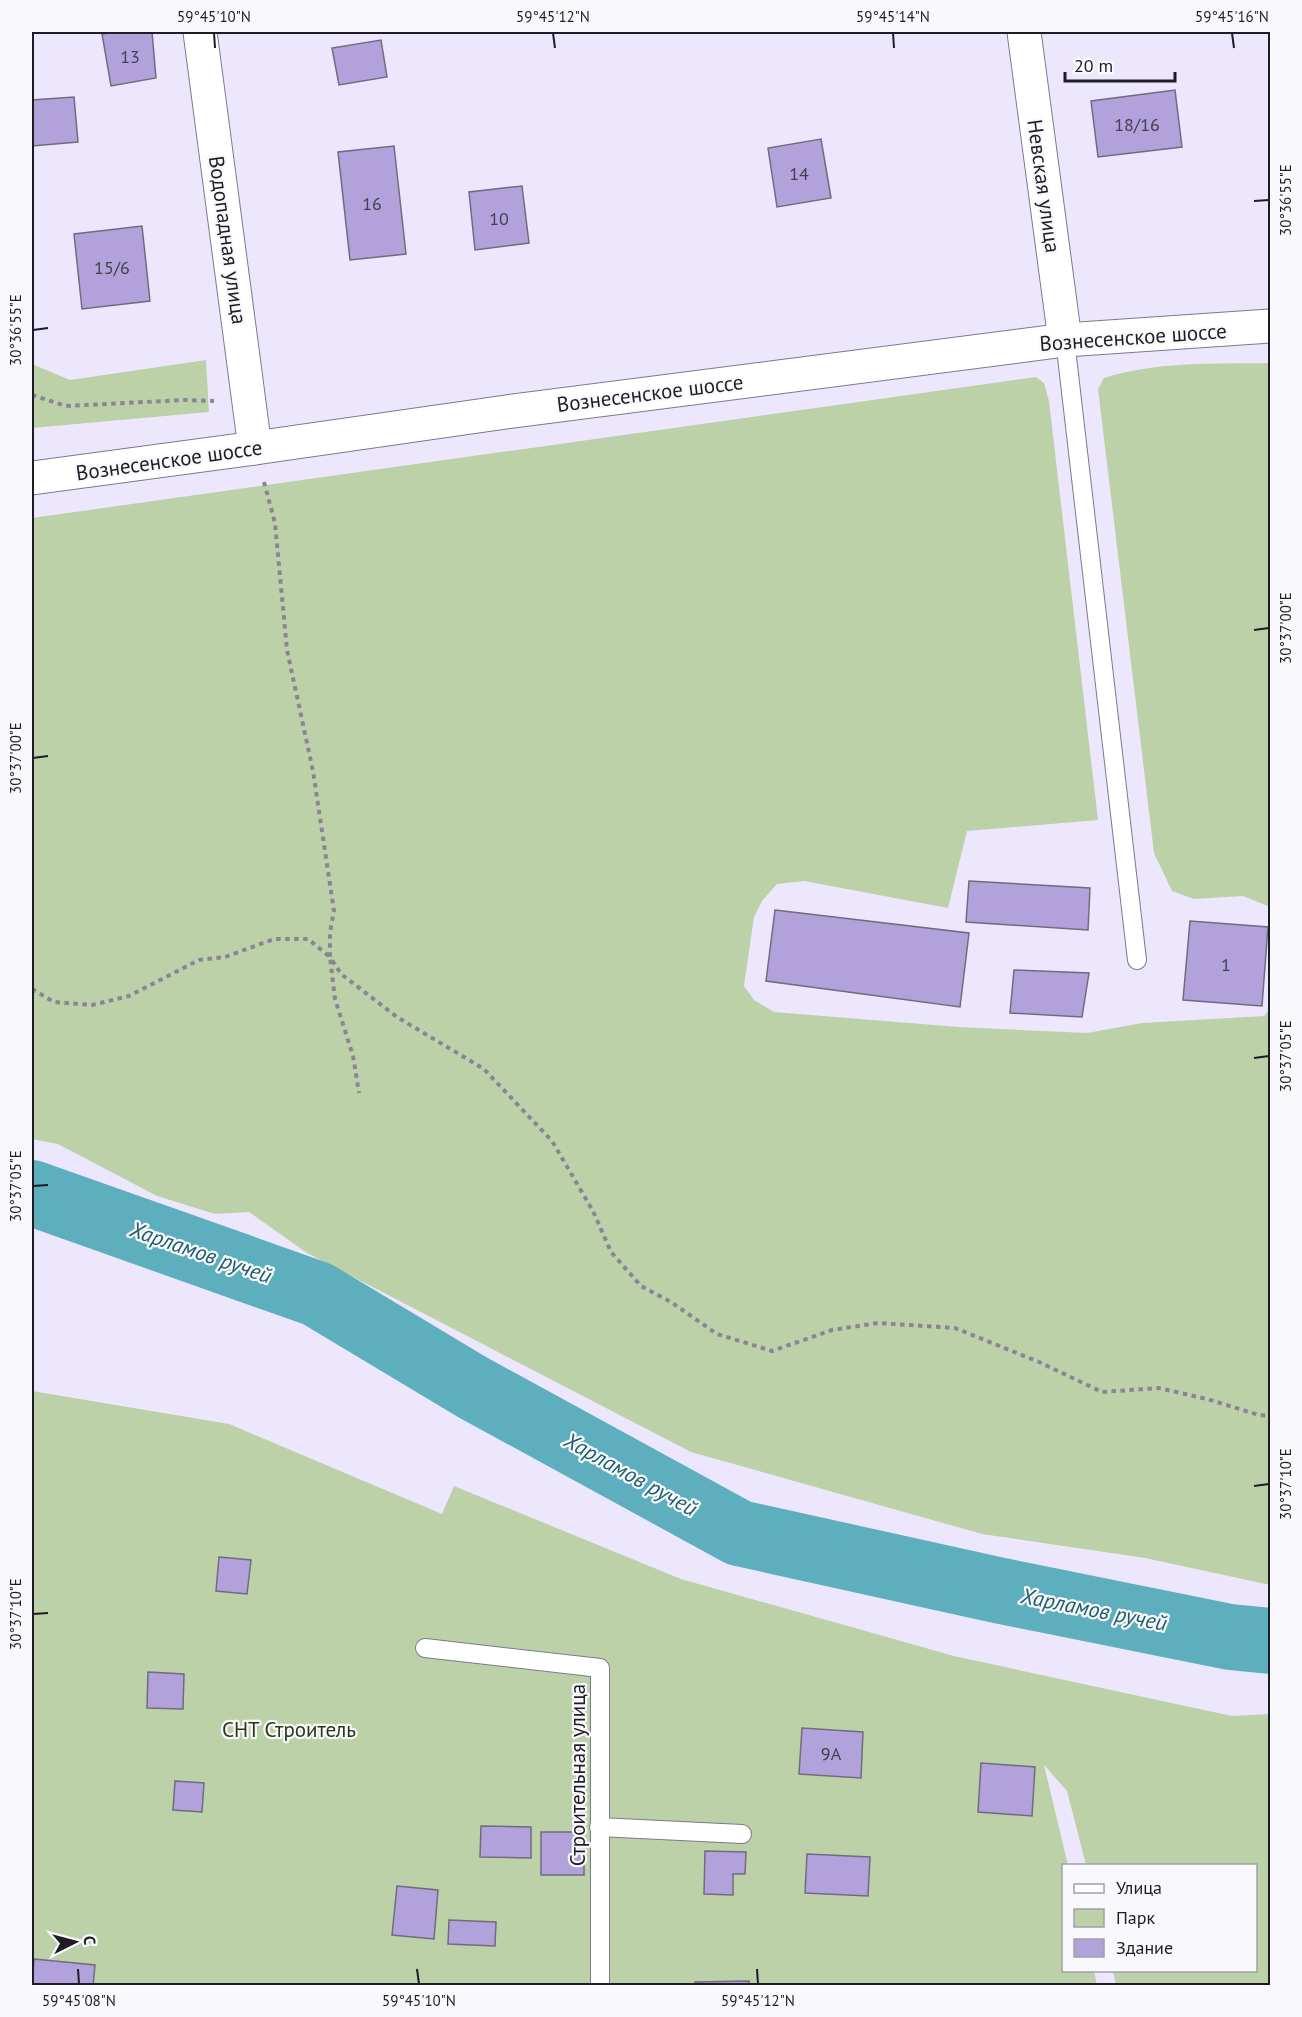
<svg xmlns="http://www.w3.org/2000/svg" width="1302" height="2017" font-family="'PT Sans',sans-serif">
	<rect width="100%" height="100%" fill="#ede7fd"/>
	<g fill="#bdd1a9">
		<path d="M206,360l3,52 -177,16v-64l38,16z"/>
		<path d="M1270,363v544l-27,-11 -49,3 -22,-8 -18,-38 -56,-464 6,-11c53,-17 111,-14 166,-15z"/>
		<path d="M1036,377l8,6 5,18 49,419 -131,11 -19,77 -144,-27 -27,3 -15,17 -8,16 -10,69 10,14 20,12 185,15 128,6 55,-10 122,-7 6,-7v576l-125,-27 -163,-24 -291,-82 -384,-199 -58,-41 -34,2 -58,-18 -99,-52 -26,-5v-621z"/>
		<path d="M32,1391l197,33 213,90 12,-28 227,93 273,77 278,60 38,-2v271h-154l-3,-14 143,-1v-104l-170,-1 -19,-74 -23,-26 24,100 -4,1v104l30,1 3,14h-1065z"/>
	</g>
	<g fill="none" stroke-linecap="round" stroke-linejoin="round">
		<path stroke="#5dafbd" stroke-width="66" d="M32,1193l285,101 155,93 267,146 258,57 233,47 40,4"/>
	</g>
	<g fill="#b2a2db" stroke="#706b7e" stroke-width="1.5">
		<path d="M116,32h36l4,46 -45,8 -9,-52z"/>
		<path d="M381,40l6,37 -48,8 -7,-37z"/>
		<path d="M1175,90l7,57 -84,10 -7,-56z"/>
		<path d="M74,97l4,45 -46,4v-46z"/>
		<path d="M821,139l10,59 -54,9 -9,-59z"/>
		<path d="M394,146l12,108 -56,6 -12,-108z"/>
		<path d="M522,186l7,57 -54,7 -6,-58z"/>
		<path d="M142,226l8,75 -68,8 -8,-75z"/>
		<path d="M969,881l121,7 -2,42 -122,-8z"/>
		<path d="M775,910l194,23 -9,74 -194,-26z"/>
		<path d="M1190,921l78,6 -6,79 -79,-6z"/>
		<path d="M1014,970l75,3 -7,44 -72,-4z"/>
		<path d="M219,1557l32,3 -4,34 -31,-3z"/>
		<path d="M148,1672l36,2 -1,35 -36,-1z"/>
		<path d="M802,1728l61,4 -2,46 -62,-4z"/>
		<path d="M981,1763l54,4 -3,49 -54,-4z"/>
		<path d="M175,1781l29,2 -2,29 -29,-2z"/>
		<path d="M481,1826l50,1v31l-51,-1z"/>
		<rect x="541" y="1832" width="43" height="43"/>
		<path d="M705,1851l41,1 -1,22h-12v21l-29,-1z"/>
		<path d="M807,1854l63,3 -2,39 -63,-3z"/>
		<path d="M397,1886l41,4 -4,49 -42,-4z"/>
		<path d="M449,1920l47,2 -1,24 -47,-2z"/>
		<path d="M34,1959l61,6 -2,21h-61z"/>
		<path d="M749,1981v5h-54v-4z"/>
	</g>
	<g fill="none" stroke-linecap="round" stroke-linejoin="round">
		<defs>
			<g id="service">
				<path d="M1065,340l72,620"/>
				<path d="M425,1648l175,20v318"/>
				<path d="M599,1827l143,7"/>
			</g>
			<g id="minor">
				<path d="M200,32l55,416"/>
				<path d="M1024,32l41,308"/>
			</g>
			<path id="tertiary" d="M32,478l223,-30 251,-36 559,-72 205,-14"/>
		</defs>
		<use href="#service" stroke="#7d798c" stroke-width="20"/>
		<use href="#minor" stroke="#7d798c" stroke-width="35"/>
		<use href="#tertiary" stroke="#7d798c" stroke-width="35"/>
		<g stroke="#8a8595" stroke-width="4" stroke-dasharray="4.5 4.5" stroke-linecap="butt">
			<path d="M32,395l34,11 118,-6 30,1"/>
			<path d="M264,482l11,41 12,127 26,121 21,140 -4,21v25l11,17 56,43 87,52 68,72 41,70 18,41 30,34 30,16 46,32 55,17 60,-21 46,-7 77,5 84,34 63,30 57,-4 48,11 52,16 11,1"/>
			<path d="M32,989l22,13 38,3 37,-9 70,-36 26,-3 49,-18h34l22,18 5,42 18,57 6,37"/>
		</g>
		<use href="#service" stroke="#fff" stroke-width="18"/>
		<use href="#minor" stroke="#fff" stroke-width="33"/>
		<use href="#tertiary" stroke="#fff" stroke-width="33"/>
	</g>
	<path fill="none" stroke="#1e1c24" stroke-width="2" d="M214,33l1,15M553,33l2,15M893,33l1,15M1232,33l2,15M1254,201l15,-1M33,330l15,-2M1254,630l15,-2M33,758l15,-2M1254,1058l15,-2M33,1186l15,-1M1254,1486l15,-2M33,1614l15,-1M78,1969l1,15M417,1969l2,15M757,1969l1,15"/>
	<g text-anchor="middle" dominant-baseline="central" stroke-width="4.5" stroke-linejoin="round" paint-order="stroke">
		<g font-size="18" fill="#433e52">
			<text x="130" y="56">13</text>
			<text x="1137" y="124">18/16</text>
			<text x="799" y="173">14</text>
			<text x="372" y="203">16</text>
			<text x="499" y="218">10</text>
			<text x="112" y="267">15/6</text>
			<text x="1226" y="964">1</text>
			<text x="831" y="1753">9А</text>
		</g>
		<g font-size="21" fill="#1e1c24" stroke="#f9f8fc">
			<text transform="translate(1044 186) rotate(82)">Невская улица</text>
			<text transform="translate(228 240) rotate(82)">Водопадная улица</text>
			<text transform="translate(1133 337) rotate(-4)">Вознесенское шоссе</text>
			<text transform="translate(650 393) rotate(-7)">Вознесенское шоссе</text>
			<text transform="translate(169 460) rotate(-8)">Вознесенское шоссе</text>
			<text transform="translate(577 1775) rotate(-90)">Строительная улица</text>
		</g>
		<g font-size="21" fill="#273810" stroke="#f9f8fc">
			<text x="289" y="1729">СНТ Строитель</text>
		</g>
		<g font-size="22" font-style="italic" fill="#1b5f69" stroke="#f9f8fc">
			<text transform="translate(201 1252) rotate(19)">Харламов ручей</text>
			<text transform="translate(631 1474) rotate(29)">Харламов ручей</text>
			<text transform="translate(1094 1609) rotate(11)">Харламов ручей</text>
		</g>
	</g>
	<rect width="1302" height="2017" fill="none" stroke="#f9f8fc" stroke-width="66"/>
	<rect x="1062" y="1864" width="195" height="108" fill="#f9f8fc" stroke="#a1a0a6" stroke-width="1.5"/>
	<rect x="1074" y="1884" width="30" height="9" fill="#ffffff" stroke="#a1a0a6" stroke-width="1.5"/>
	<text x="1116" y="1894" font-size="18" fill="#1e1c24">Улица</text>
	<rect x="1074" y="1909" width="30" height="18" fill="#bdd1a9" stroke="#a1a0a6" stroke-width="1.5"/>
	<text x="1116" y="1924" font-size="18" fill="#1e1c24">Парк</text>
	<rect x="1074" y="1939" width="30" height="18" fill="#b2a2db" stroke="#a1a0a6" stroke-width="1.5"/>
	<text x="1116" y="1954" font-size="18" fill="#1e1c24">Здание</text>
	<g transform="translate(75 1942) rotate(84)" stroke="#f9f8fc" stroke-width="4.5" paint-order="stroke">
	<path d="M0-4.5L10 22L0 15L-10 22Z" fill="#1e1c24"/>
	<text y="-9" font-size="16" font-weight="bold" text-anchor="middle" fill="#1e1c24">С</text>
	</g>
	<path d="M1065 72v9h110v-9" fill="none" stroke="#1e1c24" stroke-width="3"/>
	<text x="1074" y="72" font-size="18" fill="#1e1c24" stroke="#f9f8fc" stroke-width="4.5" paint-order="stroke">20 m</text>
	<rect x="33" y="33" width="1236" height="1951" fill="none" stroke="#1e1c24" stroke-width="2"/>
	<g font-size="15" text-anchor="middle" fill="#1e1c24">
		<text x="214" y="22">59°45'10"N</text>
		<text x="553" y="22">59°45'12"N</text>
		<text x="893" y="22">59°45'14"N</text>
		<text x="1232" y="22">59°45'16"N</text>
		<text transform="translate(1286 200) rotate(-90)" y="5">30°36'55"E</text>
		<text transform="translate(16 330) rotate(-90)" y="5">30°36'55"E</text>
		<text transform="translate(1286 628) rotate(-90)" y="5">30°37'00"E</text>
		<text transform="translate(16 758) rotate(-90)" y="5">30°37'00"E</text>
		<text transform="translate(1286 1056) rotate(-90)" y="5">30°37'05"E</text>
		<text transform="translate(16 1186) rotate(-90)" y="5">30°37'05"E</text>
		<text transform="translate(1286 1484) rotate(-90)" y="5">30°37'10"E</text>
		<text transform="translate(16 1614) rotate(-90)" y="5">30°37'10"E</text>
		<text x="79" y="2006">59°45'08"N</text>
		<text x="419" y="2006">59°45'10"N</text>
		<text x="758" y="2006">59°45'12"N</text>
	</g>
</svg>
